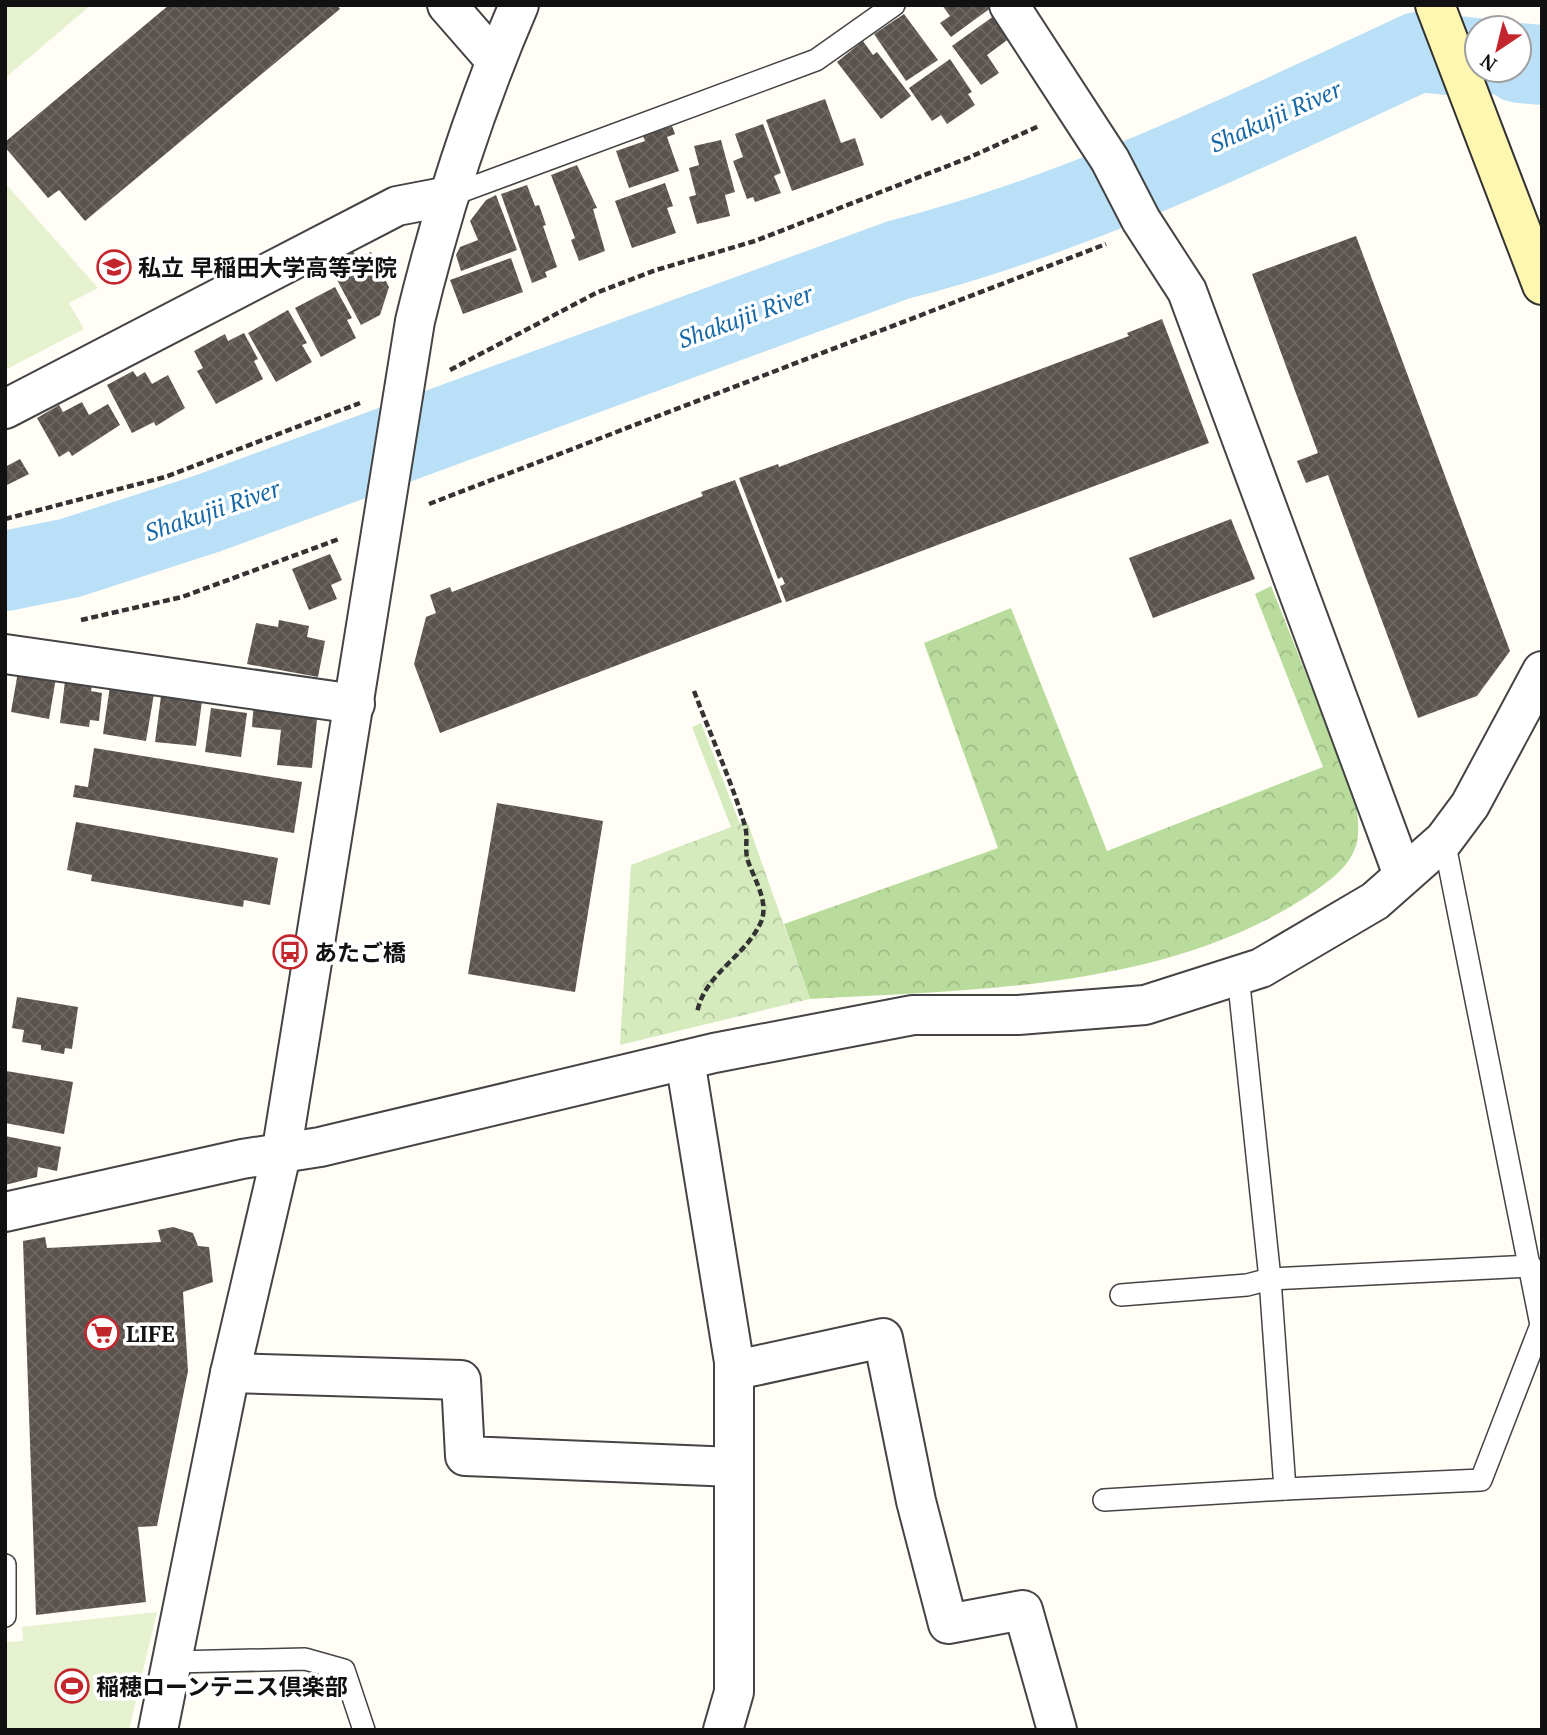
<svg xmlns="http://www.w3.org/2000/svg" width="1547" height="1735" font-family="'PT Serif','Noto Sans JP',serif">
	<defs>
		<pattern id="forest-crowns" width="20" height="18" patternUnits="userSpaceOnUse" patternTransform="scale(1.75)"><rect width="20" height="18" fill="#b9dc9c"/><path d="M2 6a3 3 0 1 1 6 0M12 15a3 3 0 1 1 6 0" fill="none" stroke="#9ebc85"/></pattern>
		<pattern id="park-crowns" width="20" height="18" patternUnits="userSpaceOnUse" patternTransform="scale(1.75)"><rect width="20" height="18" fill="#d5ebbd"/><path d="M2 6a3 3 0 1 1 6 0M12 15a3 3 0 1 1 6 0" fill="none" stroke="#b6c8a1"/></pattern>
		<pattern id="building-cross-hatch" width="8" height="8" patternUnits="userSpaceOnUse" patternTransform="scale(1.75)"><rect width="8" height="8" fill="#5a524d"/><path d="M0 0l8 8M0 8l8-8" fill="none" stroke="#6d6662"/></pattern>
	</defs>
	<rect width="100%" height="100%" fill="#fffdf5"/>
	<path fill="#d5ebbd" d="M701,723l39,101 -9,3 -39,-100z"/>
	<path fill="url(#forest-crowns)" d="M1271,586c18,44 35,89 53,133 14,35 37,77 34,116 -2,29 -30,47 -52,62 -141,92 -333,93 -496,102l-26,-75 214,-76 -74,-205 87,-35 96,243 216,-84 -68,-173z"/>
	<path fill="url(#park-crowns)" d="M747,821l63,178 -190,46 11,-180z"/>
	<g fill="#e6f2cf">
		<path d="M5,5h86l-86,73z"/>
		<path d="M5,183l93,105 -29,15 15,26 -79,41z"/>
		<path d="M157,1612l-28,118h-124v-88l18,-1 -1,-14z"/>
	</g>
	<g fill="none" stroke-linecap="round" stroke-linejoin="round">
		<g stroke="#b9e0f7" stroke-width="80">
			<path d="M1519,63l23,2"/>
			<path d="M5,571l65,-13 136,-44 692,-254c181,-46 350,-129 520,-208l59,6"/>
		</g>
	</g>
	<g fill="url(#building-cross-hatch)">
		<path d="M169,5h168l3,4 -255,212 -26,-31 -11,8 -43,-51v-5z"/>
		<path d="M942,5h49l1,2 -41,30 -11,-14 10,-7z"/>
		<path d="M998,13l16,22 -27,20 12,18 -18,12 -29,-39z"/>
		<path d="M904,14l34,46 -32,21 -32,-47z"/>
		<path d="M863,41l10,14 4,-3 34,44 -30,23 -44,-57z"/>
		<path d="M950,59l22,33 -4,2 7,11 -28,19 -6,-9 -9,6 -23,-33z"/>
		<path d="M825,99l16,44 14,-5 9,27 -72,26 -26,-71z"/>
		<path d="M763,124l18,49 -7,3 7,17 -26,9 -2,-5 -6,2 -14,-38 10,-4 -8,-23z"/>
		<path d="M672,126l3,8 -8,3 12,34 -50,17 -13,-37 29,-10 -2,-5z"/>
		<path d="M721,140l14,52 -10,3 5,21 -33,8 -8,-27 7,-2 -7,-27 10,-3 -5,-19z"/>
		<path d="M577,165l20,43 -4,1 12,42 -26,10 -8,-21 4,-2 -24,-63z"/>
		<path d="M665,183l8,23 -6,2 9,25 -44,15 -17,-47z"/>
		<path d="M527,185l8,21 4,-1 7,20 -3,1 14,41 -12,5 2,5 -15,6 -31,-89z"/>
		<path d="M496,195l21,55 -56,21 -5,-16 4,-8 18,-7 -8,-19 16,-21z"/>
		<path d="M1356,236l154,415 -33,45 -59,22 -90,-243 -22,8 -9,-22 21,-8 -66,-179z"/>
		<path d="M351,248l6,10 14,-6 18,35 -9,28 -19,10 -34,-64z"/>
		<path d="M511,258l12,34 -60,22 -13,-34z"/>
		<path d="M335,287l17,31 -5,2 9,18 -35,19 -26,-49z"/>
		<path d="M288,310l19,33 -5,2 10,17 -36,20 -28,-49z"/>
		<path d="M1162,319l47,124 -423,159 -6,-16 5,-2 -3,-7 -4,2 -39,-101 39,-14 1,3 350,-131 -2,-3z"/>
		<path d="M244,333l14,26 -4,2 9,18 -47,25 -19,-33 6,-3 -9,-17 31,-17 3,7z"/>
		<path d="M133,371l4,6 8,-5 7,12 16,-9 17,33 -29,18 -2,-4 -22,11 -25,-48z"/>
		<path d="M82,402l7,13 19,-11 12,21 -48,31 -3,-5 -10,6 -22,-39 22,-13 4,7z"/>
		<path d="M20,459l9,15 -24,12v-19z"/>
		<path d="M735,480l47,122 -342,131 -26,-69 12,-47 10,-4 -6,-18 20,-8 2,5 251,-96 -2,-4z"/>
		<path d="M1231,519l24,60 -102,39 -24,-60z"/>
		<path d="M330,554l12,26 -11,5 6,14 -28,11 -17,-41z"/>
		<path d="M279,620l30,6 -2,11 18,4 -7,36 -71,-13 9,-41 22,4z"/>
		<path d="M19,666l38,6 -8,47 -38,-7z"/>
		<path d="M66,673l27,4 -2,14 11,2 -3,28 -9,-1 -1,7 -29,-4z"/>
		<path d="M110,686l44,8 -8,47 -43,-7z"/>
		<path d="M161,696l41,5 -6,45 -41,-4z"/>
		<path d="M254,700l64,10 -6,58 -35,-3 4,-35 -29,-3z"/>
		<path d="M211,708l36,5 -6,44 -36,-5z"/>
		<path d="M94,748l208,34 -8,51 -221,-36 2,-12 13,2z"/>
		<path d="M497,803l106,18 -28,171 -107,-18z"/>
		<path d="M76,822l202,36 -8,47 -26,-5 -1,7 -152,-26 1,-6 -25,-5z"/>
		<path d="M17,997l61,10 -6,42 -7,-1 -1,6 -23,-4v-5l-19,-3 2,-12 -12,-2z"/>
		<path d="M6,1071l67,11 -9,52 -59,-11z"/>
		<path d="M5,1136l56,11 -4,24 -19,-4 -1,10 -32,8z"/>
		<path d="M173,1227l20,6 5,13 11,1 4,35 -30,10 5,79 -31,155 -19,1 8,75 -110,13 -13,-374 22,-4 2,11 114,-6 -3,-12z"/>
	</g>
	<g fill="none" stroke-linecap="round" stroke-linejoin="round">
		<defs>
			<g id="service">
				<path d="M449,196l367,-136 78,-55"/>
				<path d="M1238,975l32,304 15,210 196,-9 60,-155 -97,-485"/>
				<path d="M1121,1295l126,-10 23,-6 261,-13"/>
				<path d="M1104,1500l181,-11"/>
				<path d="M5,1565v51"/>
				<path d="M174,1662l131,-3 39,11 20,60"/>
			</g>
			<g id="minor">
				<path d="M447,5l48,55"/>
				<path d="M1009,5l101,155 31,60 46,71 216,584"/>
				<path d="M5,409l392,-203 52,-10"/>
				<path d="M5,654l350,50"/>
				<path d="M685,1060l49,302 16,5 133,-29 33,163 32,123 75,-14 34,120"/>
				<path d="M5,1212l237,-53 78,-12 394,-94 199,-38h105l127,-10 116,-37 114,-67 69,-61 26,-35 72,-134"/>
				<path d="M230,1373l231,7 4,76 269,11"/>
				<path d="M723,1730l11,-38v-330"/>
			</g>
			<path id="tertiary" d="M158,1730l72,-357 51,-218 134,-834c26,-108 60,-214 104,-316"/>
			<path id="secondary" d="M1435,5l107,280"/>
		</defs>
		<use href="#service" stroke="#444" stroke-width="24"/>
		<use href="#minor" stroke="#444" stroke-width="42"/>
		<use href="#tertiary" stroke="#444" stroke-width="42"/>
		<use href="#secondary" stroke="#333" stroke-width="42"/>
		<g stroke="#333" stroke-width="4.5" stroke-dasharray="7 3.5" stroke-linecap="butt">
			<path d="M450,370l146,-77 60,-23 99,-29 213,-83 71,-32"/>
			<path d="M429,504l677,-260"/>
			<path d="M5,519l160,-42 195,-74"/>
			<path d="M81,620l101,-23 157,-58"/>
			<path d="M694,691c17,45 37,89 51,135 3,10 0,21 2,32 6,20 24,45 13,66 -16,34 -56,50 -63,89"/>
		</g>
		<use href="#service" stroke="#fff" stroke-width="21"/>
		<use href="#minor" stroke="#fff" stroke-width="38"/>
		<use href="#tertiary" stroke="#fff" stroke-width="38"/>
		<use href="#secondary" stroke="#fff6b0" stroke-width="38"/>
	</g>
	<defs>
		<symbol id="school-ring" viewBox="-11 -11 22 22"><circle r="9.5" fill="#fff" stroke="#c4262e" stroke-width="1.5"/><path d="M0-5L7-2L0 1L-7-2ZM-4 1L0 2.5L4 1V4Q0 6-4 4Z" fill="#c4262e"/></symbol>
		<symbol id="bus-ring" viewBox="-11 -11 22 22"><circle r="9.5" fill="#fff" stroke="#c4262e" stroke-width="1.5"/><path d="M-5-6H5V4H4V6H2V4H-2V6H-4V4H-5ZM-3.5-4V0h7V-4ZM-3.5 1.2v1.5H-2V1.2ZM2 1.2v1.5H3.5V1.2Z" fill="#c4262e"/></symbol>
		<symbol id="supermarket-ring" viewBox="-11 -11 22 22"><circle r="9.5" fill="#fff" stroke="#c4262e" stroke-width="1.5"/><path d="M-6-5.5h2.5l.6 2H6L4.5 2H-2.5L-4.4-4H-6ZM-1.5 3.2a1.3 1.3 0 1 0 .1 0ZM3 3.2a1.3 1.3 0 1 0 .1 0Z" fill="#c4262e"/></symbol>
		<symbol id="stadium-ring" viewBox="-11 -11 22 22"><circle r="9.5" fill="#fff" stroke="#c4262e" stroke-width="1.5"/><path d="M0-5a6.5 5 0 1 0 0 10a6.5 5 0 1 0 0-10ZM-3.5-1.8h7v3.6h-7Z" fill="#c4262e"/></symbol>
	</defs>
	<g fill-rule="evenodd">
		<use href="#school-ring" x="95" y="248" width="38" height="38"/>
		<use href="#bus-ring" x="271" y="933" width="38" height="38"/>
		<use href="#supermarket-ring" x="83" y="1314" width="38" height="38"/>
		<use href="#stadium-ring" x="53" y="1667" width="38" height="38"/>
	</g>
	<g text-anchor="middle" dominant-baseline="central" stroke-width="7" stroke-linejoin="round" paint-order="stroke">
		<g font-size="23" font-weight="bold" fill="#111" stroke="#fff" text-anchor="start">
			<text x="138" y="267">私立 早稲田大学高等学院</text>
			<text x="314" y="952">あたご橋</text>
			<text x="126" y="1333">LIFE</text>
			<text x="96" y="1686">稲穂ローンテニス倶楽部</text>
		</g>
		<g font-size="24" font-style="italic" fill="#1768a6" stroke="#fff">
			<text transform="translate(1275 116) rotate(-24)">Shakujii River</text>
			<text transform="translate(745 316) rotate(-20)">Shakujii River</text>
			<text transform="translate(212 510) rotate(-19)">Shakujii River</text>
		</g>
	</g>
	<rect width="1547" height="1735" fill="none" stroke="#111111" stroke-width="14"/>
	<g transform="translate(1498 49) rotate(215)"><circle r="33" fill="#ffffff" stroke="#a0a0a0" stroke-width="2"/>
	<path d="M0-5L12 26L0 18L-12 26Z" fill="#c4262e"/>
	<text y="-10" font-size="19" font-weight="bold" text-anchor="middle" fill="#111111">N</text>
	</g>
</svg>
